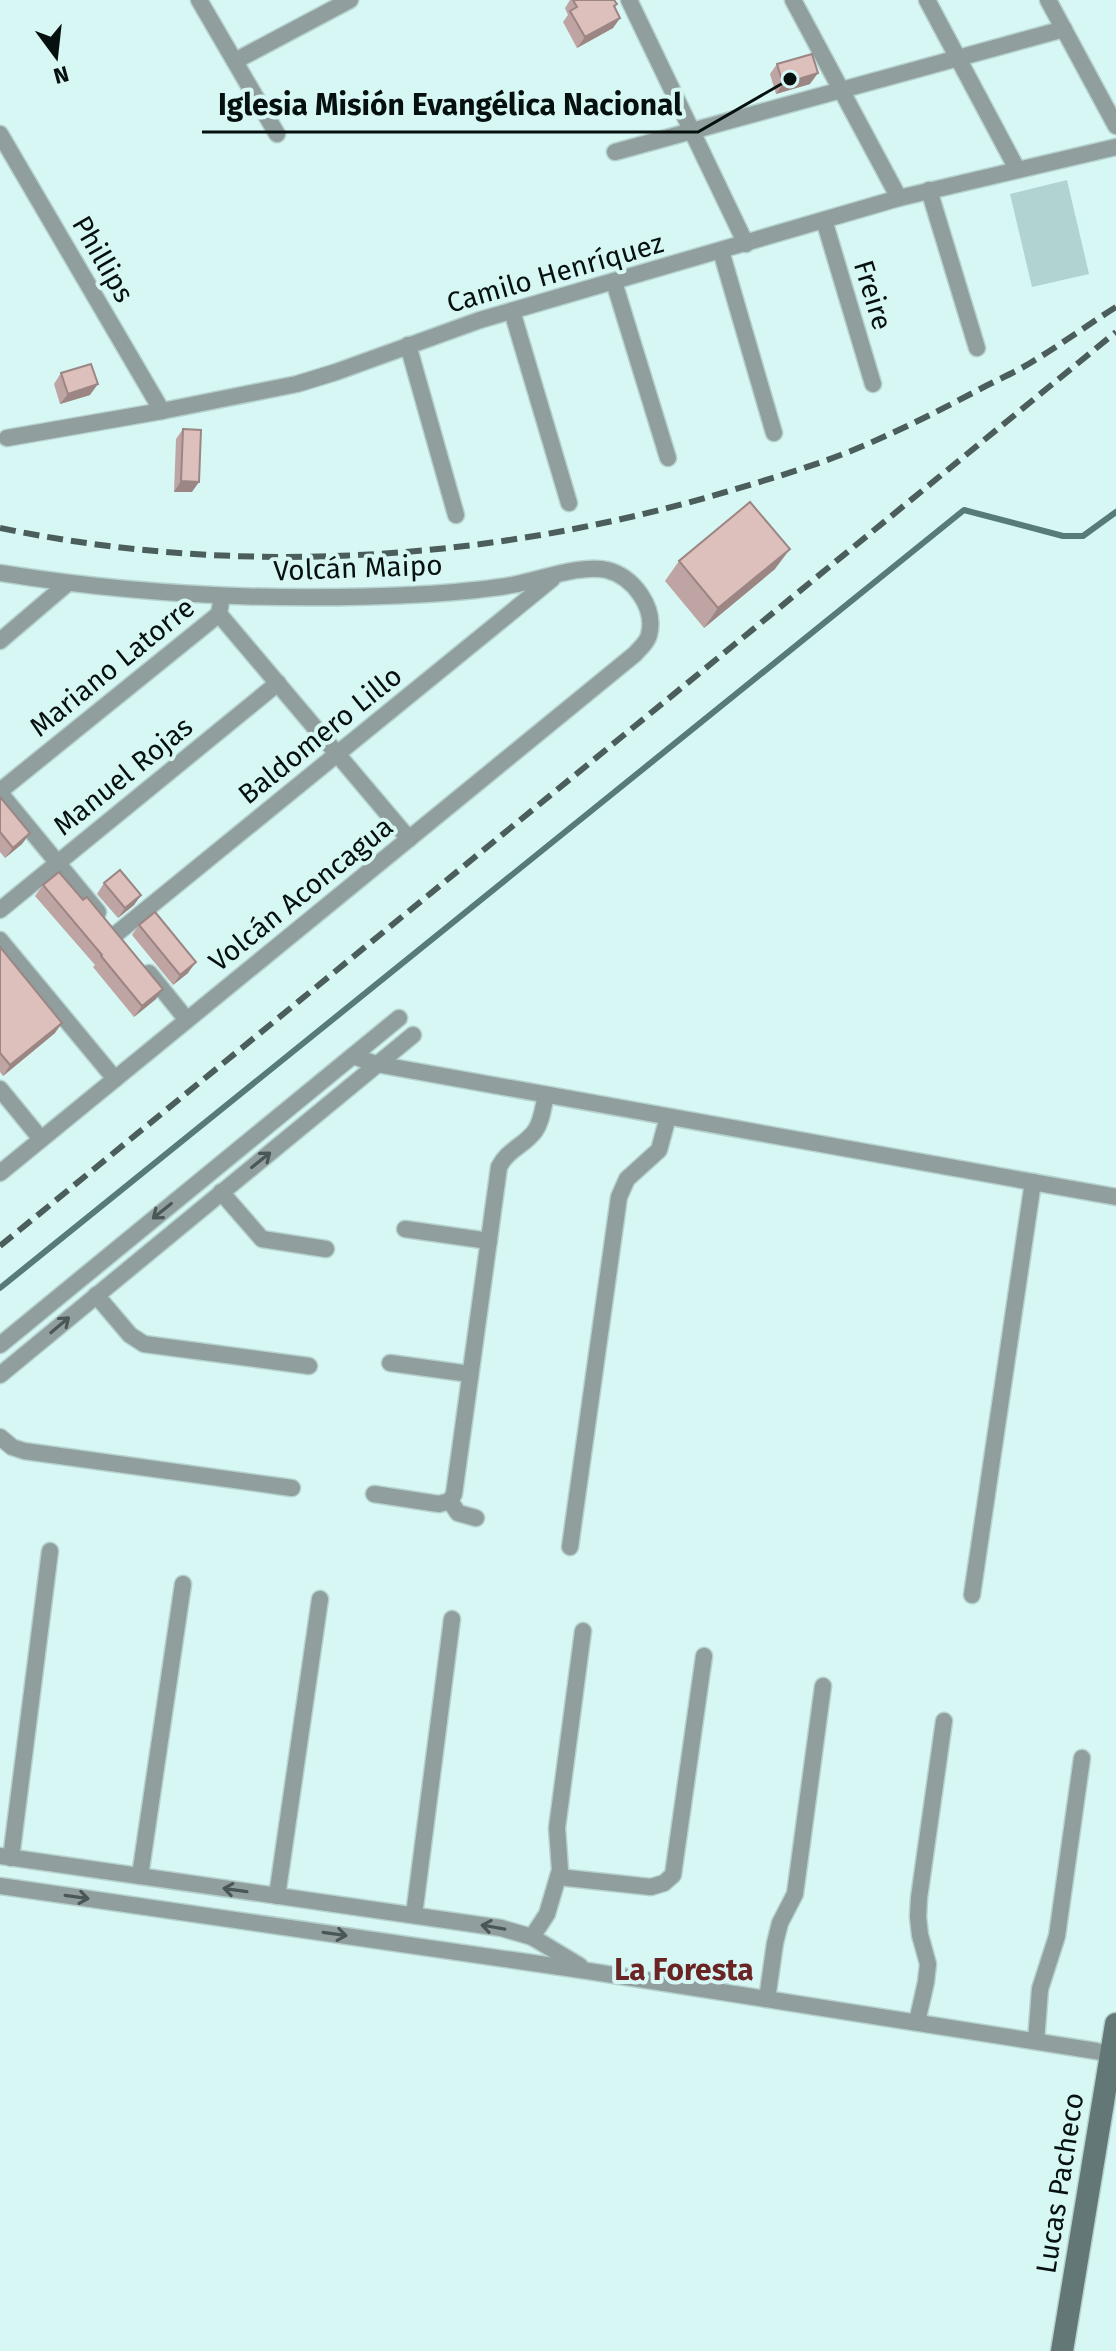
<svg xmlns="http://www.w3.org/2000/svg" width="1116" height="2351" font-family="'Fira Sans',sans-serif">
	<rect width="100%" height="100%" fill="#d6f7f4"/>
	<path fill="#b2d4d1" d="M1067,180l22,94 -57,13 -22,-93z"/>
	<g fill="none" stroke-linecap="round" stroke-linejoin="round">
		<path stroke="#577b79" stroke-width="6" d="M0,1288l964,-778 99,26h20l33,-24"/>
		<defs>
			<g id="minor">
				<path d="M199,0l78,134"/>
				<path d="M629,0l117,244"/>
				<path d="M793,0l106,198"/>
				<path d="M927,0l90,169"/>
				<path d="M1048,0l68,126"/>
				<path d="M235,61l115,-61"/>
				<path d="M0,134l162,277"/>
				<path d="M615,152l449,-123"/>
				<path d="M929,190l48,158"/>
				<path d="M824,220l49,164"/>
				<path d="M721,251l53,182"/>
				<path d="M614,282l54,176"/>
				<path d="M512,311l57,192"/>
				<path d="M408,345l48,170"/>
				<path d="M7,438l155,-27 135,-27 39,-12 144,-52 419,-122 217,-51"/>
				<path d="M0,573c142,23 284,29 428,21 28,-2 57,-4 84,-9 28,-5 68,-21 95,-15 27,7 49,38 42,65 -2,8 -9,13 -14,19l-635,519"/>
				<path d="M222,596l-3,18 190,225"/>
				<path d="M0,641l68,-58"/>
				<path d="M0,791l219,-177"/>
				<path d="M0,793l98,119"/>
				<path d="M0,910l278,-227"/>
				<path d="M116,934l436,-355"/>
				<path d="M0,940l115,139"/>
				<path d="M149,973l38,47"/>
				<path d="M353,1056l23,8 740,133"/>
				<path d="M0,1089l41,50"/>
				<path d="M221,1192l41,47 64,10"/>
				<path d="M405,1229l84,12"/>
				<path d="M96,1295l34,40 14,9 165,22"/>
				<path d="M0,1345l399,-327"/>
				<path d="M390,1363l80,11"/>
				<path d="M0,1375l413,-340"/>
				<path d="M0,1437l12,10 12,4 268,37"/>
				<path d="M374,1494l65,10 11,-3 4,-7 45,-327c8,-17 25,-21 36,-36 7,-10 8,-24 11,-36"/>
				<path d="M450,1501l8,12 18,5"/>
				<path d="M570,1547l49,-350 8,-18 32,-29 9,-33"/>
				<path d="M972,1595l61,-413"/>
				<path d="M0,1856l501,72 31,9 48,29"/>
				<path d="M11,1858l39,-307"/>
				<path d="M140,1876l43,-292"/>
				<path d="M558,1877l93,10 13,-4 9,-8 31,-219"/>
				<path d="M0,1886l588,85 508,80 20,5"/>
				<path d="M277,1896l43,-297"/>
				<path d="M414,1915l38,-296"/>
				<path d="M532,1937l15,-23 13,-44 -3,-42 26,-197"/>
				<path d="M767,1999l8,-56 5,-20 15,-29 28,-208"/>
				<path d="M917,2022l9,-40 2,-18 -8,-29 -2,-18 1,-19 25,-177"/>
				<path d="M1036,2041l4,-52 17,-53 25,-178"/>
			</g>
			<path id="secondary" d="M1062,2351l54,-327"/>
		</defs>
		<use href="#minor" stroke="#b5d2cf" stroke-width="19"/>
		<use href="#secondary" stroke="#b5d2cf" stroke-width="25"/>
		<use href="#minor" stroke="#909e9d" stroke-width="16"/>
		<use href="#secondary" stroke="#637776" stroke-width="22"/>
		<g stroke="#4c5e5c" stroke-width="6" stroke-dasharray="16 8" stroke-linecap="butt">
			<path d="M0,528c237,49 480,34 712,-32 47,-14 94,-27 139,-45 44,-18 88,-40 131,-63 17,-9 36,-17 53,-28 28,-17 54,-36 81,-53"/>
			<path d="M0,1246l1116,-914"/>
		</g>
	</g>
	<g fill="#bea4a2">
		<path d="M570,0h44l3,4 -2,3 5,11 -7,10 -36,20 -14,-26 5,-7 -3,-7z"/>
		<path d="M777,64l33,20 -34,10 -6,-20z"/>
		<path d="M61,373l29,22 -30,9 -6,-20z"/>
		<path d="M183,429l9,63h-18l2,-53z"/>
		<path d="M679,561l96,8 -71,59 -39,-47z"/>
		<path d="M0,797l30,36 -8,11 -17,14 -5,-6z"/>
		<path d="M104,883l37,12 -7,10 -16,13 -21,-24z"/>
		<path d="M43,885l113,114 -22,18 -41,-50 2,-2 -60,-69z"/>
		<path d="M139,925l49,48 -15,12 -41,-50z"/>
		<path d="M0,947l55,86 -52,43 -3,-4z"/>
	</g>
	<g fill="#9b8684">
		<path d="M620,18l-7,10 -36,20 8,-11z"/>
		<path d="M818,73l-8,11 -34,10 7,-10z"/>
		<path d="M98,384l-8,11 -30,9 8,-10z"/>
		<path d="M181,481l18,1 -7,10h-18z"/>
		<path d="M790,549l-15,20 -71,59 14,-20z"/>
		<path d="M30,833l-8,11 -17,14 8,-10z"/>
		<path d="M141,895l-7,10 -16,13 7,-10z"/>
		<path d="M196,962l-8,11 -15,12 7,-10z"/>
		<path d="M163,989l-7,10 -22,18 8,-11z"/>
		<path d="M62,1023l-7,10 -52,43 7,-11z"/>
	</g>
	<g fill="#ddbfbc" stroke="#9b8684" stroke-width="2">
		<path d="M573,0h41l3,4 -3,2 6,12 -35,19 -15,-26 7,-4z"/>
		<path d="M812,54l6,19 -35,11 -6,-20z"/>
		<path d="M91,364l7,20 -30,10 -7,-21z"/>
		<path d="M183,429l18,1 -2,52 -18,-1z"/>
		<path d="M750,502l40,47 -72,59 -39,-47z"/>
		<path d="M0,797l30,36 -17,15 -13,-16z"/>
		<path d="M120,870l21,25 -16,13 -21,-25z"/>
		<path d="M59,872l24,28 4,-3 76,92 -21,17 -41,-50 1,-1 -59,-70z"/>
		<path d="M155,912l41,50 -16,13 -41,-50z"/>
		<path d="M0,947l62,76 -52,42 -10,-12z"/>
	</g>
	<defs><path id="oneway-shaft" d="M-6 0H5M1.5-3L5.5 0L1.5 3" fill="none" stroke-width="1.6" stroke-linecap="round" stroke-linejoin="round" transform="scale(2)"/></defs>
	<g stroke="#4a5756">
		<use href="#oneway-shaft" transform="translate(261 1160) rotate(-39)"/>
		<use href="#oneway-shaft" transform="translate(162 1211) rotate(141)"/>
		<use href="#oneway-shaft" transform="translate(60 1325) rotate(-40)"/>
		<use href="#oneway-shaft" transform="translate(235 1890) rotate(-172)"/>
		<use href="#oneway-shaft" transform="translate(77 1897) rotate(8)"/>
		<use href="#oneway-shaft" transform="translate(493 1927) rotate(-170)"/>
		<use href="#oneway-shaft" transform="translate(335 1934) rotate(8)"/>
	</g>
	<g text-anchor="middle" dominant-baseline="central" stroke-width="8" stroke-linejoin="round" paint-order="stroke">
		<g font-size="28" fill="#05100f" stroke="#d6f7f4">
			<text transform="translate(103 259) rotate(60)">Phillips</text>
			<text transform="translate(555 273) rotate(-16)">Camilo Henríquez</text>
			<text transform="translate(873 295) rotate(73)">Freire</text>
			<text transform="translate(358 568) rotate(-2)">Volcán Maipo</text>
			<text transform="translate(112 667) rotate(-39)">Mariano Latorre</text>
			<text transform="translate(320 735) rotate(-39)">Baldomero Lillo</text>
			<text transform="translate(123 776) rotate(-39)">Manuel Rojas</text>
			<text transform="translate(301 894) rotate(-39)">Volcán Aconcagua</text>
			<text transform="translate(1060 2183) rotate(-81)">Lucas Pacheco</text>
		</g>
		<g font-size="30" font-weight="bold" fill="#6a2424" stroke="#d6f7f4">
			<text x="684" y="1970">La Foresta</text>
		</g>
	</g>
	<path fill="none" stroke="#05100f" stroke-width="3" d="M790 79L698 132H202"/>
	<circle fill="#05100f" stroke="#d6f7f4" stroke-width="3" cx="790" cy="79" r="8"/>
	<g font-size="30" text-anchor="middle" font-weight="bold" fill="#05100f" stroke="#d6f7f4" stroke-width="8" stroke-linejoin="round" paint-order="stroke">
		<text x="450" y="115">Iglesia Misión Evangélica Nacional</text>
	</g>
	<g transform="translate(56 56) rotate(165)" stroke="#d6f7f4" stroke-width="6" paint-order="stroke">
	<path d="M0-6L14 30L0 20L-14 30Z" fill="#05100f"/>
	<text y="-12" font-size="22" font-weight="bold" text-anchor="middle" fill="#05100f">N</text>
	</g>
</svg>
